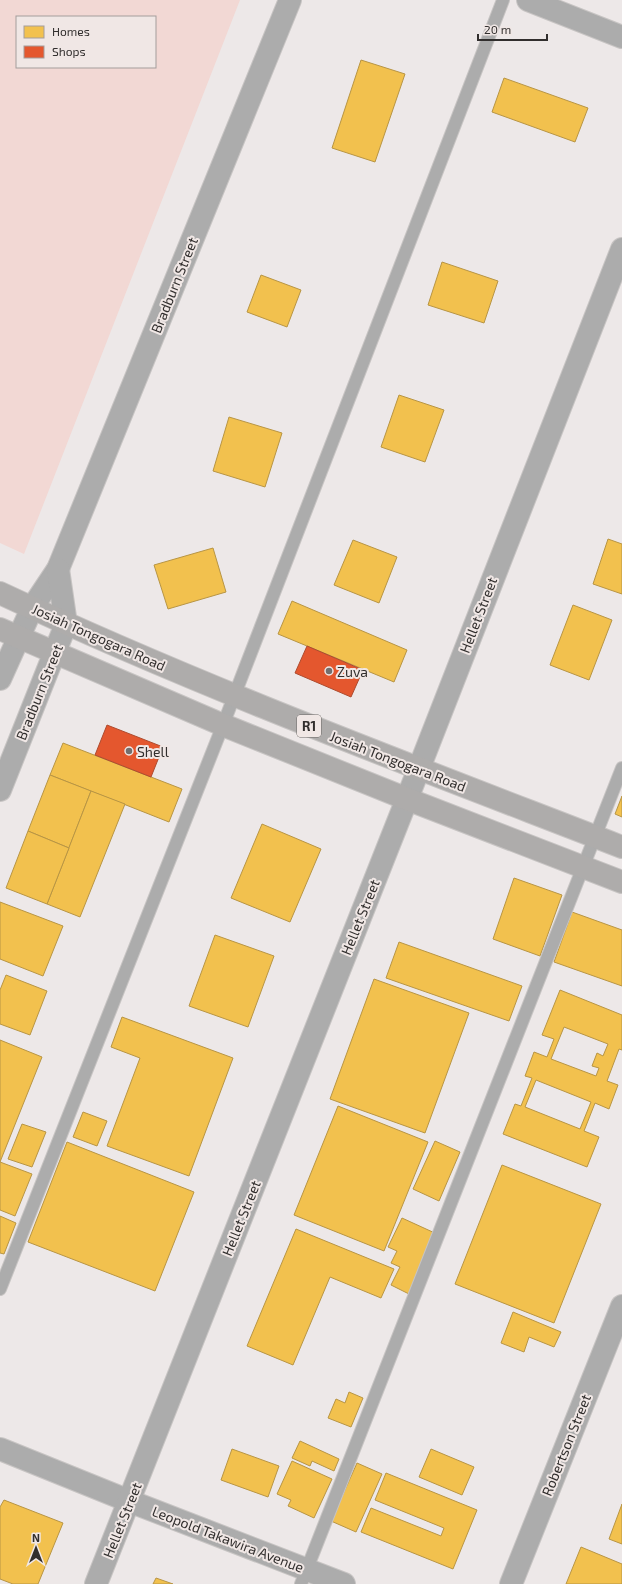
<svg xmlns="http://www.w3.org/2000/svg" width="622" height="1584" font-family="'Exo 2',sans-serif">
	<rect width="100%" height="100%" fill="#ede8e8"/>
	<path fill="#f2d8d4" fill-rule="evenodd" d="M0,0h240l-216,554 -24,-11zM17,17h138v50h-138z"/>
	<g fill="#f2c14e" stroke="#b89544" fill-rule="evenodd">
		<path d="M361,60l44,14 -30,88 -43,-14z"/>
		<path d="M504,78l84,30 -13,34 -83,-30z"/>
		<path d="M442,262l56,19 -14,42 -56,-18z"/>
		<path d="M261,275l40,15 -14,37 -40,-15z"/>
		<path d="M399,395l45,15 -19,52 -44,-15z"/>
		<path d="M229,417l53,16 -17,54 -52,-16z"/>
		<path d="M608,539l14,5v50l-29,-10z"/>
		<path d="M353,540l44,17 -18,46 -45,-18z"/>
		<path d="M213,548l13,44 -58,17 -14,-44z"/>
		<path d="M292,601l115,49 -13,32 -116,-48z"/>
		<path d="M573,605l39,15 -23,60 -39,-15z"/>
		<path d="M63,743l119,46 -13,33 -119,-47z"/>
		<path d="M50,775l41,16 -22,57 -41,-17z"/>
		<path d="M91,791l34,13 -45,113 -33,-13z"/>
		<path d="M622,796v21l-7,-3z"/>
		<path d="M262,824l59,25 -31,73 -59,-24z"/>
		<path d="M28,831l41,17 -22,56 -41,-16z"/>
		<path d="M514,878l48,17 -22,61 -47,-17z"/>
		<path d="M0,902l63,24 -20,50 -43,-17z"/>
		<path d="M572,912l50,18v56l-68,-24z"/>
		<path d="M215,935l59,21 -26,71 -59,-21z"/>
		<path d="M399,942l123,44 -13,35 -123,-43z"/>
		<path d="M6,975l41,16 -17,44 -30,-11v-34z"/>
		<path d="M374,979l95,34 -44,120 -95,-34z"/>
		<path d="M560,990l62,25v35l-3,-1 -12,32 11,4 -9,24 -14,-6 -11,28 15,6 -12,30 -84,-33 12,-30 6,2 11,-28 -7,-2 9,-24 13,5 7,-18 -12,-4zM564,1027l44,17 -5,12 -6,-3 -5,13 7,2 -3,8 -45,-17zM536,1080l55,22 -11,27 -55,-22z"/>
		<path d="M122,1017l111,41 -44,118 -82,-30 33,-88 -29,-11z"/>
		<path d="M0,1040l42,17 -42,105 32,12 -17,42 -15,-6z"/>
		<path d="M338,1106l90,36 -44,109 -90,-36z"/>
		<path d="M83,1112l24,9 -10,25 -24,-9z"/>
		<path d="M22,1124l24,8 -14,35 -24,-8z"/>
		<path d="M435,1141l25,11 -21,49 -26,-12z"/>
		<path d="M67,1142l127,50 -39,99 -127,-49z"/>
		<path d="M502,1165l99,39 -47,119 -99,-39z"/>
		<path d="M0,1216l16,7 -12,31 -4,-1z"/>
		<path d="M402,1218l35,16 -28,60 -18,-9 9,-18 -9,-4 6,-12 -9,-4z"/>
		<path d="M296,1229l98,40 -13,29 -51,-21 -37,88 -46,-19z"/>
		<path d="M513,1312l48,20 -7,15 -25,-10 -5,15 -23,-9z"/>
		<path d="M349,1392l14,6 -12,29 -23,-9 8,-19 9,4z"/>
		<path d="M300,1441l39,18 -5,12 -22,-10 -2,5 -18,-8z"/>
		<path d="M232,1449l47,17 -11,31 -47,-17z"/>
		<path d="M431,1449l43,18 -12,28 -43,-18z"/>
		<path d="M292,1461l40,18 -18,39 -26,-12 3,-6 -14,-6z"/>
		<path d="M357,1463l25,11 -26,58 -25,-11z"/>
		<path d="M386,1473l91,37 -24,59 -92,-37 10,-24 70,28 3,-8 -69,-28z"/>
		<path d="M4,1500l59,23 -25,61h-25l-13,-5v-72z"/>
		<path d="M622,1504v40l-13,-5z"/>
		<path d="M581,1547l41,17v20h-56z"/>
		<path d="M156,1578l17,6h-20z"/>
	</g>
	<g fill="#e4572e" stroke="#ae4b2e">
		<path d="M307,646l56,24 -12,27 -56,-24z"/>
		<path d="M107,725l56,22 -12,30 -56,-22z"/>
	</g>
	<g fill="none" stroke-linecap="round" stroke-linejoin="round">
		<defs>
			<g id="service">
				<path d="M0,1289l223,-564 280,-725"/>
				<path d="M301,1584l321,-816"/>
			</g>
			<g id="minor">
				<path d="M528,0l94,37"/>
				<path d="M0,679l32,-71 26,-39 232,-569"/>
				<path d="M0,790l66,-166 -8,-55"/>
				<path d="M0,1449l129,52 215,83"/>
				<path d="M96,1584l311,-785 215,-550"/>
				<path d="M511,1584l111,-278"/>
			</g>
			<g id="trunk">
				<path d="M0,593c203,95 413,173 622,254"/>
				<path d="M0,629l223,96 184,74 215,83"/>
			</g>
		</defs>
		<use href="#service" stroke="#c7c4c3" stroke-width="14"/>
		<use href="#minor" stroke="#c7c4c3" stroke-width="24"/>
		<use href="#trunk" stroke="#c7c4c3" stroke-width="24"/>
		<use href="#service" stroke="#acacac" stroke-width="12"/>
		<use href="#minor" stroke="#acacac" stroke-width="22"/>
		<use href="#trunk" stroke="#aeacab" stroke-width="22"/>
	</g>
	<g fill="#736f6e" stroke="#f0e7e5" stroke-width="1.5">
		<circle cx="329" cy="671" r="4"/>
		<circle cx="129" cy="751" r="4"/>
	</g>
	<g text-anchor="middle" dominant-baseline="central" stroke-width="4" stroke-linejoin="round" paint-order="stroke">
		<rect fill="#f0e7e5" stroke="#6a6664" stroke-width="1" x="297" y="715" width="24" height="22" rx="3"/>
		<g font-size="13" font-weight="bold" fill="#312e2d">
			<text x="309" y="726">R1</text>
		</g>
		<g font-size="14" fill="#312e2d" stroke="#f0e7e5">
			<text transform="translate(174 285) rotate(-68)">Bradburn Street</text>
			<text transform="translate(478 615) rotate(-69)">Hellet Street</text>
			<text transform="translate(99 637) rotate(24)">Josiah Tongogara Road</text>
			<text transform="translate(39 692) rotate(-68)">Bradburn Street</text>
			<text transform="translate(398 761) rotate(21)">Josiah Tongogara Road</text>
			<text transform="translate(360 917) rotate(-68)">Hellet Street</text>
			<text transform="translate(241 1218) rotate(-68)">Hellet Street</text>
			<text transform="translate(566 1445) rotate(-68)">Robertson Street</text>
			<text transform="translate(122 1520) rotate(-68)">Hellet Street</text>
			<text transform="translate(228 1539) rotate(21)">Leopold Takawira Avenue</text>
		</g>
		<g font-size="14" fill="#312e2d" stroke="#f0e7e5" text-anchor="start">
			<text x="337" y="671">Zuva</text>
			<text x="137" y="751">Shell</text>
		</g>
	</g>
	<rect x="16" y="16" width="140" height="52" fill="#f0e7e5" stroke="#a49d9b"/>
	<rect x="24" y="26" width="20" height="12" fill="#f2c14e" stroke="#a49d9b"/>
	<text x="52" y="36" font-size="12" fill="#312e2d">Homes</text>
	<rect x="24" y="46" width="20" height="12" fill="#e4572e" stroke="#a49d9b"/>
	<text x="52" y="56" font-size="12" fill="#312e2d">Shops</text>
	<g transform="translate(36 1548)" stroke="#f0e7e5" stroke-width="3" paint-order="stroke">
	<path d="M0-3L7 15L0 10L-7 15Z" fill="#312e2d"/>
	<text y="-6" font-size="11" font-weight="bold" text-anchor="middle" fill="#312e2d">N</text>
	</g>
	<path d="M478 34v6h69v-6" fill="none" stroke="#312e2d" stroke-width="2"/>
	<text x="484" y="34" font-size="12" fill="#312e2d" stroke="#f0e7e5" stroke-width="3" paint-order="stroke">20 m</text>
</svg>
